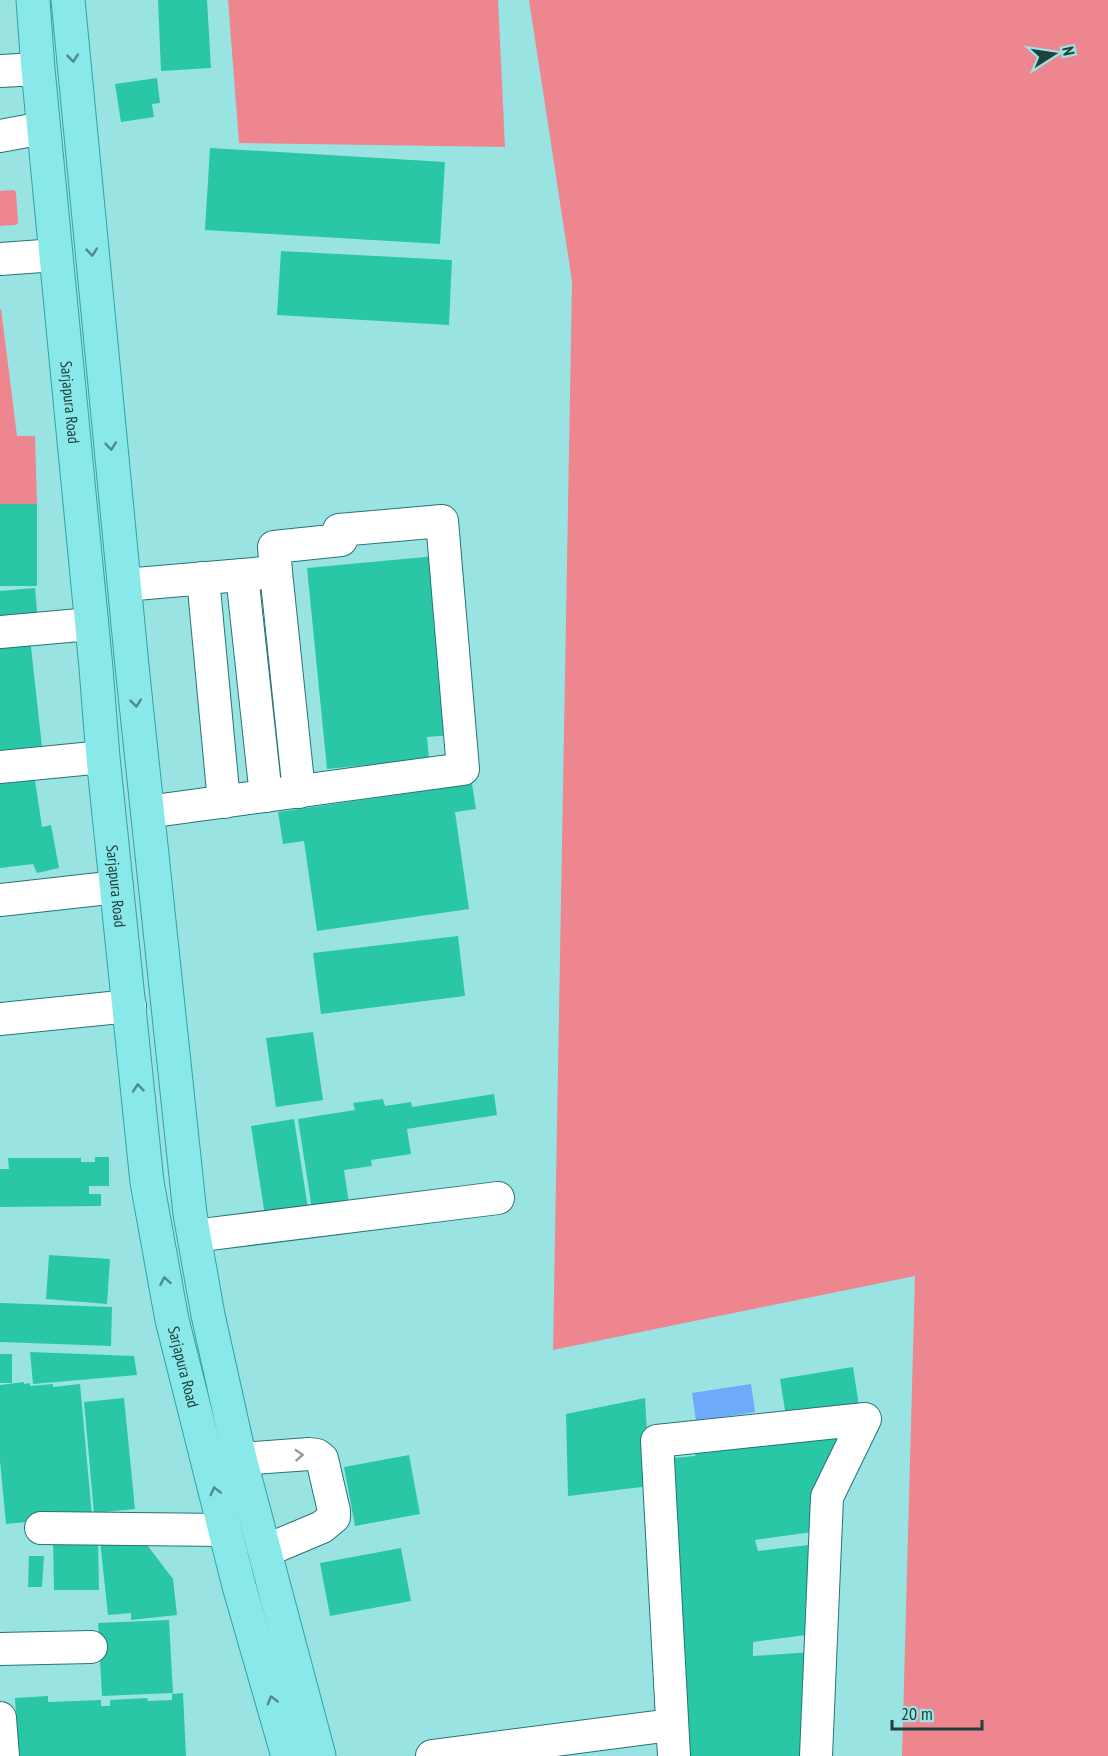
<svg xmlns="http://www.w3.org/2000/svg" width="1108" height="1756" font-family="'PT Sans Narrow',sans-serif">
	<rect width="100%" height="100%" fill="#99e4e3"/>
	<g fill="#ee868f">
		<path d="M228,0h270l7,147 -266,-4z"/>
		<path d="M529,0h579v1756h-206l13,-480 -362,74 19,-1069z"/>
		<path d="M14,190l2,2 2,31 -2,2 -16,1v-35z"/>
		<path d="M0,309h1l16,127h18l2,68h-37z"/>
	</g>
	<path fill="#6daaf9" d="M751,1384l4,28 -59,9 -4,-28z"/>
	<g fill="#2ac7a7">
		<path d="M158,0h49l4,68 -50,3z"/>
		<path d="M157,78l3,25 -8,1 2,13 -33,5 -6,-38z"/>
		<path d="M210,148l235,14 -5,82 -235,-14z"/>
		<path d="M281,251l171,9 -3,65 -172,-10z"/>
		<rect x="0" y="504" width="37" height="82"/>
		<path d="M436,556l17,179 -26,2 2,22 -102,10 -20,-201z"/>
		<path d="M35,588l3,34 -38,3v-34z"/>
		<path d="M30,638l12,109 -42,5v-110z"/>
		<path d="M35,780l7,47 9,-2 8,43 -22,5 -4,-9 -33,4v-84z"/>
		<path d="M472,784l4,25 -21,3 14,97 -152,22 -13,-90 -21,3 -5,-32z"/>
		<path d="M458,936l7,60 -144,18 -8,-61z"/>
		<path d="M313,1032l10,68 -47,7 -10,-69z"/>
		<path d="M494,1094l3,21 -90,14 4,25 -40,6 1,6 -28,4 6,40 -37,6 -15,-97 57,-9 -2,-7 30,-4 2,7 26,-4 1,5z"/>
		<path d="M294,1119l15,96 -43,7 -15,-96z"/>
		<path d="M95,1157h14v29h-20v8h12v12l-101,1v-38h9l-1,-11h73v4h14z"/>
		<path d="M49,1255l61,4 -3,45 -61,-5z"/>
		<path d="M0,1303l112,4 -1,39 -111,-4z"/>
		<path d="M30,1352l104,4 3,19 -104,9z"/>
		<rect x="0" y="1354" width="12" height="29"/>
		<path d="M853,1367l6,39 -73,11 -6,-38z"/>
		<path d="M24,1382v2l6,-1v3l23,-2v3l27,-3 12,132 -86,8 -6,-63v-76z"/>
		<path d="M124,1398l11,111 -41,4 -10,-111z"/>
		<path d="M645,1398l5,88 -82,10 -2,-82z"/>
		<path d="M837,1436l2,22 -4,6h-11l3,22 -12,-2 4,47 -64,9 3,11 59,-7 -5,61h-7l2,12 7,17 -61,8v14l58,-4 -5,104h-119l-15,-298 23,-2 2,-7z"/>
		<path d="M409,1455l11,59 -65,12 -11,-59z"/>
		<path d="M141,1537l32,42 4,36 -46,5v-7l-23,2 -8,-74z"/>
		<path d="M53,1540h45l1,50h-45z"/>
		<path d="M401,1548l10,53 -81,15 -10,-53z"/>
		<path d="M29,1556h15l-2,31h-14z"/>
		<path d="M169,1620l4,73 -71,3 -4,-73z"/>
		<path d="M183,1693l3,63h-168l-3,-58 33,-2v6l53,-2v6h9v-6l37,-2 1,3 24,-1v-6z"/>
	</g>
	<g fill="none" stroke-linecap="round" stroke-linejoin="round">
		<defs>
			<g id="minor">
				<path d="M0,71l38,-2"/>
				<path d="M0,136l43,-8"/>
				<path d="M0,259l56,-4"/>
				<path d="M276,572l23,220"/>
				<path d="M242,575l24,221"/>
				<path d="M203,578l21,224"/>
				<path d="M124,585l152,-13 -2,-25 67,-7 -2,-10 103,-9 21,248 -316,43"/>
				<path d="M0,632l91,-8"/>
				<path d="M0,767l103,-10"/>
				<path d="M0,900l117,-13"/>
				<path d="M0,1019l130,-13"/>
				<path d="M194,1236l304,-38"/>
				<path d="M240,1459l69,-5 8,1 5,4 12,52v6l-12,10 -57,24"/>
				<path d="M41,1528l183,2"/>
				<path d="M0,1649l91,-2"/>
				<path d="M0,1718l3,38"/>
				<path d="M432,1756l239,-31"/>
				<path d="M674,1756l-17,-315 208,-22 -38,78 -11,259"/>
			</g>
			<g id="major">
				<path id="s1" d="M33,0l5,69 58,599 7,89 44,425 25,138 67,266 49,170"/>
				<path d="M68,0l64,666 58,548 18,101 32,144 79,297"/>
			</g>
		</defs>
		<use href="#minor" stroke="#277474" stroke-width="34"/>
		<use href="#major" stroke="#31a3a3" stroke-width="35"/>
		<use href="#minor" stroke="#fff" stroke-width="32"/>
		<use href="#major" stroke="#89e8e8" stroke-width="33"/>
	</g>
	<defs><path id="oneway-chevron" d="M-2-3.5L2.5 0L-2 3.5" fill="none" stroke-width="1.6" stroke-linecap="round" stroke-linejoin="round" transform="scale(1.5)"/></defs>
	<g stroke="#4f8b8b">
		<use href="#oneway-chevron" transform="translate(73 58) rotate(84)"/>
		<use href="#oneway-chevron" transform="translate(92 252) rotate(84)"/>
		<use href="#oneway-chevron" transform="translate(111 446) rotate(84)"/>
		<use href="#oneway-chevron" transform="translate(136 703) rotate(84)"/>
		<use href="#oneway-chevron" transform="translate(138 1088) rotate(-96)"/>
		<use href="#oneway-chevron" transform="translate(165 1281) rotate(-100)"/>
		<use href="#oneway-chevron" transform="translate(215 1491) rotate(-104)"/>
		<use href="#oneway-chevron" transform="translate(272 1700) rotate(-106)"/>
	</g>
	<use stroke="#909f9f" href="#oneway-chevron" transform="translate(299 1455) rotate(-4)"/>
	<g text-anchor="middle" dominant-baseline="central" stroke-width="4.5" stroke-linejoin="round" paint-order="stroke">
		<g font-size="16" fill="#203f3f" stroke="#99e4e3">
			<text stroke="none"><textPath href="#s1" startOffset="404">Sarjapura Road</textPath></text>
			<text stroke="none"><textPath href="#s1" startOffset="890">Sarjapura Road</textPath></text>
			<text stroke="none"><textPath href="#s1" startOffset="1376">Sarjapura Road</textPath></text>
		</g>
	</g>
	<g transform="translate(1054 54) rotate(78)" stroke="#99e4e3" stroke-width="4.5" paint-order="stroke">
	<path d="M0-4.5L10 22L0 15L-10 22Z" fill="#203f3f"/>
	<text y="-9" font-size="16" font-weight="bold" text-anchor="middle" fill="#203f3f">N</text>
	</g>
	<path d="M892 1720v9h90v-9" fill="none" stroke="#203f3f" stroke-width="3"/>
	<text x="901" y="1720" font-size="18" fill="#203f3f" stroke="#99e4e3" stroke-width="4.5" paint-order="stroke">20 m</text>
</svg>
